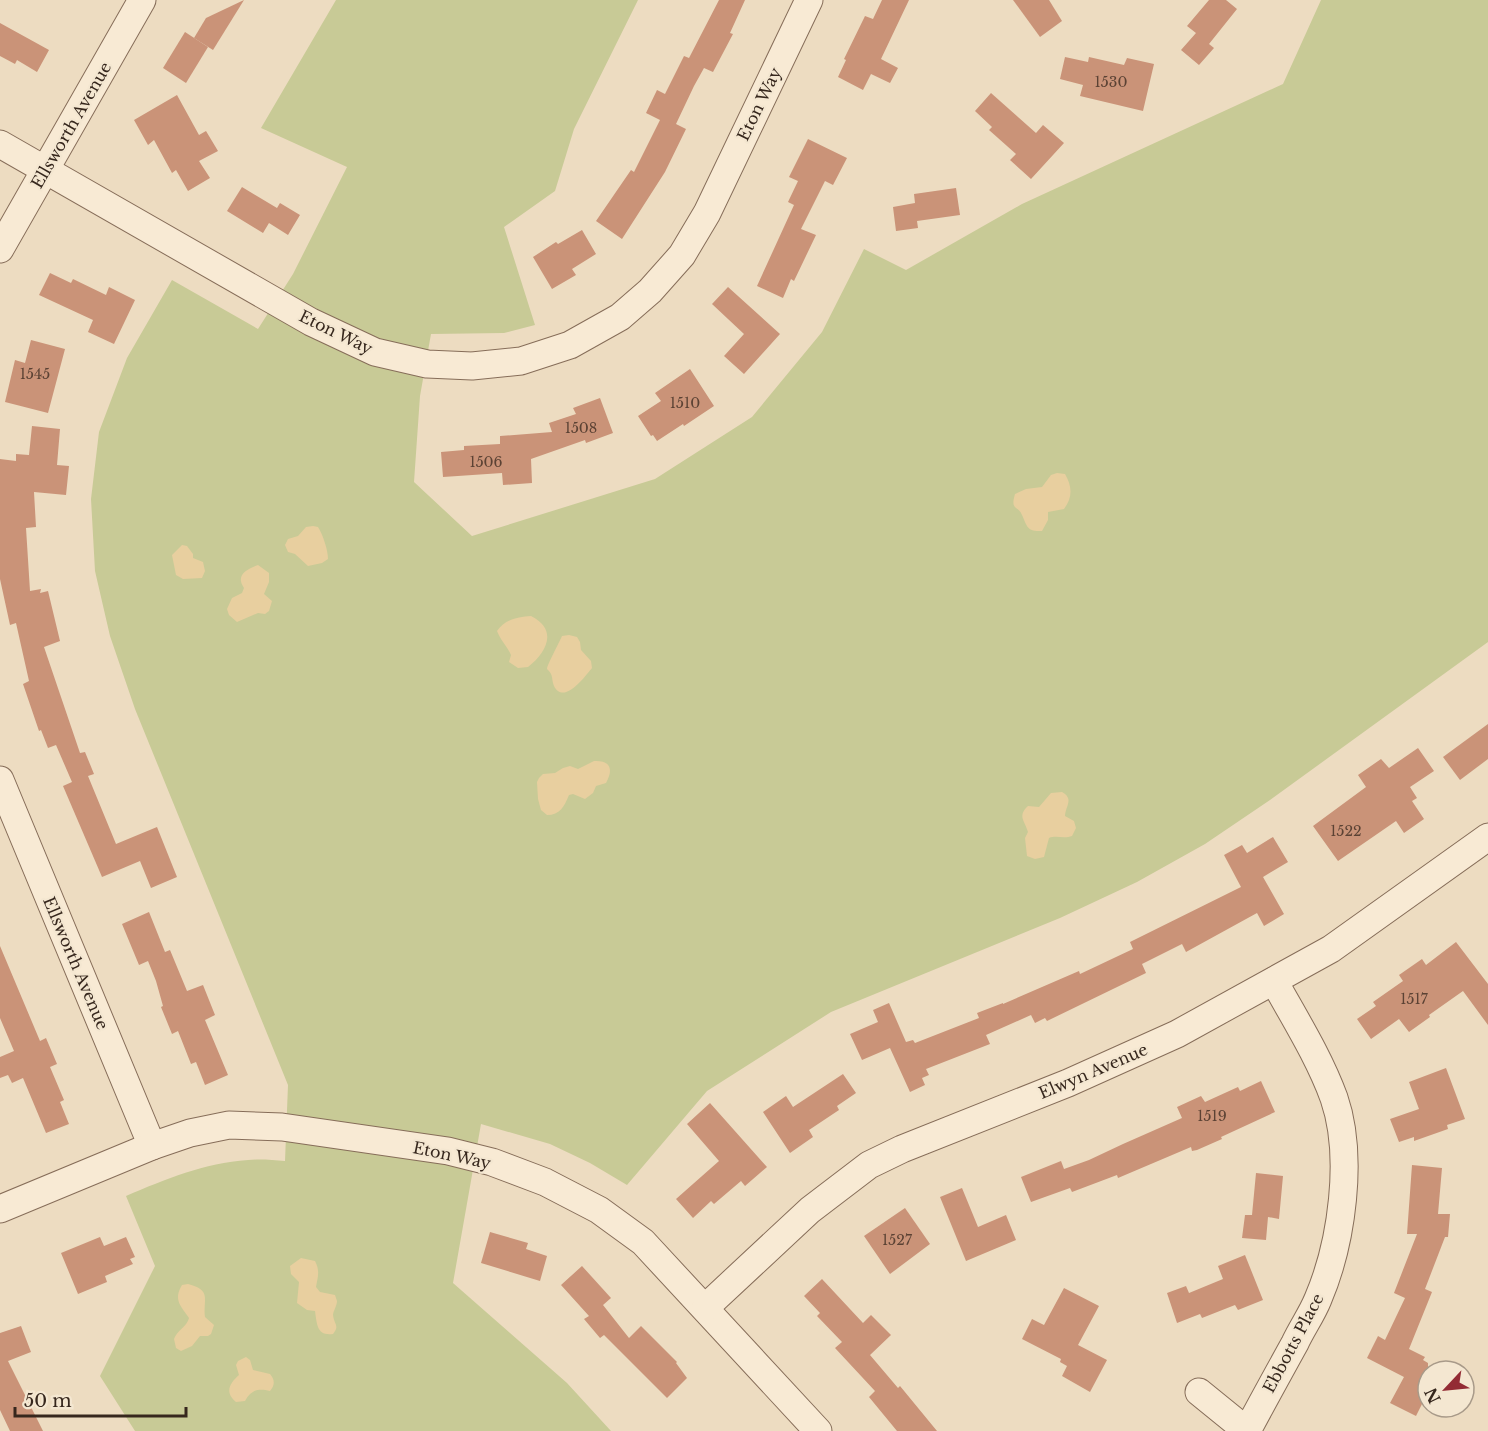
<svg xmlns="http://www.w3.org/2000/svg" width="1488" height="1431" font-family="'Libre Baskerville',serif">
	<rect width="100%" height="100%" fill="#eddcc1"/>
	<path fill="#c8ca96" d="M336,0h302l-64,129 -19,62 -51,36 31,98 -31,8 -73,1 -11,62 -6,86 58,54 183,-57 97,-62 70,-85 42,-83 42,21 116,-66 261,-120 38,-84h167v642l-218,158 -65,44 -68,38 -77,36 -229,94 -124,79 -80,94 -37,-22 -40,-19 -69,-20 -28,159 114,100 44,48h-476l-35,-55 55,-110 -29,-70c40,-17 78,-33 122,-36 12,-1 25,0 37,1l3,-76 -153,-376 -25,-73 -15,-65 -4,-72 8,-67 28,-74 45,-78 86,49 35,-55 54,-107 -86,-39z"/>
	<g fill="#e8cf9f">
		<path d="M1057,473l8,1c7,12 8,23 -1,35l-16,3v8l-6,11c-15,1 -15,-5 -20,-16 -4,-10 -12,-4 -7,-21l11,-5 16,-2 9,-12z"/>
		<path d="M313,526l5,1c5,8 10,23 10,32l-6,4 -14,3 -13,-12 -7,-2 -3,-7 3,-6 10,-3 8,-9z"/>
		<path d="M182,545l5,1 6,8v4l10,4 2,9 -3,7 -19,1 -7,-4 -4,-20z"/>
		<path d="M258,565l11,8v9l-5,12 8,7 -3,10 -4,3 -7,-1 -21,9 -8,-7 -2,-6 5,-11 10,-5 2,-5c-9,-13 3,-19 14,-23z"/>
		<path d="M531,616c28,14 15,37 -3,51l-10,1 -9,-6 2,-7c-4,-9 -10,-14 -14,-24 8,-12 21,-14 34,-15z"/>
		<path d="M569,635l8,2 3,5 1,8 10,11 1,7c-6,7 -28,38 -38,18 -3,-7 0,-11 -7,-17 0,-4 12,-26 15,-33z"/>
		<path d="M594,761c16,-1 20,8 12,22l-10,3 -3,7 -8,6 -12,-5 -4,1c-5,12 -9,20 -22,20l-6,-5 -3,-11 -1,-17 2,-4 4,-4 12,-1 8,-5 7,-2 8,3z"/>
		<path d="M1062,792c12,7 4,13 3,24l9,5 2,7 -4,8c-8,3 -16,-1 -23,2l-5,19 -9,2 -8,-3 -2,-18 3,-6c-3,-11 -11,-16 0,-26l11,1 12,-14z"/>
		<path d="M301,1258l14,3c5,10 3,15 1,26l4,5 15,3 2,6c0,5 -4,10 -4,14 1,9 7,11 0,19 -16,2 -16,-9 -18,-23l-8,-1 -10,-7 2,-21 -8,-8 -1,-8z"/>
		<path d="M188,1284c24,6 15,15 17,33l9,8 -3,9 -3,2h-8l-8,10 -11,5 -5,-3 -2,-9c3,-9 13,-12 15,-21 -8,-12 -16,-18 -7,-33z"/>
		<path d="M246,1357l4,3 3,10 17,4c5,6 5,11 0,17 -12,-3 -19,-1 -25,10l-9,1c-12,-10 -6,-19 3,-27l-3,-10 2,-4z"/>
	</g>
	<g fill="#ca9378">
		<path d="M244,0l-31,50 -19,-12 12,-20z"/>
		<path d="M719,0h26l-15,33 3,1 -20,38 -9,-4 -10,18 -18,38 10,5 -21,43 -43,67 -26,-18 35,-51 3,2 26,-52 -14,-7 11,-23 8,4 19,-38 5,2z"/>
		<path d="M882,0h27l-28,59 17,9 -8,15 -19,-9 -8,16 -25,-13 8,-17 -2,-1 21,-43 8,3z"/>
		<path d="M1013,0h36l13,21 -22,16z"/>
		<path d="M1209,0h17l11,9 -28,35 5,4 -15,17 -18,-15 15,-17 -9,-7z"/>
		<path d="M0,23l49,27 -12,22 -20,-12 -2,4 -15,-8z"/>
		<path d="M185,32l23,15 -22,36 -23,-15z"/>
		<path d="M1065,57l23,5 1,-5 35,8 3,-7 27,6 -11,47 -63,-15 3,-11 -23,-6z"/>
		<path d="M991,93l45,40 7,-8 21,18 -33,36 -21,-19 6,-6 -27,-24 3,-3 -17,-16z"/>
		<path d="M177,95l22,40 7,-4 12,20 -19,10 11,17 -22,13 -12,-21 -4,3 -18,-33 -6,5 -14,-25z"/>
		<path d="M808,139l39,19 -14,27 -8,-4 -24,48 15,6 -22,46 -3,-2 -8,19 -26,-12 37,-81 -6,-3 10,-21 -9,-4z"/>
		<path d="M242,187l35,21 3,-5 20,12 -12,20 -19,-12 -6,10 -36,-22z"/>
		<path d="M956,188l4,27 -43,6 1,7 -22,3 -3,-24 22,-4 -1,-9z"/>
		<path d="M582,230l14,24 -24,15 4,6 -24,14 -19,-32 23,-15 2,2z"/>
		<path d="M50,273l21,10 2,-4 33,16 3,-8 26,13 -21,44 -26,-12 5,-12 -54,-25z"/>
		<path d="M728,287l52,47 -36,40 -20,-18 20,-22 -32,-30z"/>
		<path d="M31,340l34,9 -17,64 -43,-11 10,-42 10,3z"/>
		<path d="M690,369l24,37 -30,20 -1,-2 -26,17 -4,-6 -2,1 -13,-20 23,-15 -6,-8z"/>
		<path d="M600,398l13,35 -27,10 -1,-3 -54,19 1,24 -29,2 -1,-12 -59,4 -2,-25 23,-2v-4l36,-2v-8l52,-4 -3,-9 27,-9 -3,-6z"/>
		<path d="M32,426l28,3 -3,36 12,1 -3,29 -32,-3 2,35 -10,1 4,63 11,-2 -1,4 8,-2 12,50 -16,6 36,106 5,-1 9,22 -6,2 28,68 41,-17 20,50 -26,11 -11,-27 -38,16 -39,-91 9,-4 -16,-37 -8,3 -7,-18 -2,1 -16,-47 6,-3 -13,-58 -6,2 -10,-46v-120l16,2v-7l13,1z"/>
		<path d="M1488,724v35l-28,21 -17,-23z"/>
		<path d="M1418,748l16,23 -24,16 7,11 -5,3 12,18 -20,14 -8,-12 -58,40 -25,-35 53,-39 -8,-12 23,-16 8,9z"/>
		<path d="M1273,837l15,25 -25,15 21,37 -20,12 -7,-13 -71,39 -4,-8 -40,20 4,9 -99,48 -2,-3 -10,5 -4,-8 -45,20 4,9 -64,25 3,6 -7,3 3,7 -15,7 -20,-44 -28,12 -12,-26 28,-12 -5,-12 16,-7 17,39 7,-2 2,3 64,-25 -2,-5 26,-10v1l76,-33 1,3 53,-25 -3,-7 111,-55 -17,-32 18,-10 5,8z"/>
		<path d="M149,912l16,40 5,-2 17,41 16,-6 12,30 -10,5 23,55 -23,10 -9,-23 -5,2 -13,-33 -6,3 -11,-27 2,-1 -7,-25 -8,-20 -9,4 -17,-41z"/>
		<path d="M1456,942l32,42v41l-25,-34 -34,24 1,2 -21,15 -10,-13 -28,20 -14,-20 19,-13 -3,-4 30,-21 -4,-6 23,-16 4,6z"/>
		<path d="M0,946l40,95 6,-3 11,26 -7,3 14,33 -4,2 9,22 -23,9 -23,-55 -11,5 -4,-8 -8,3v-21l14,-6 -14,-33z"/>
		<path d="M1446,1068l19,51 -18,6 1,4 -34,12v-4l-15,5 -9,-23 29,-10 -10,-27z"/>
		<path d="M843,1074l13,19 -19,13 2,4 -30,20 4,7 -23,16 -27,-41 23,-16 7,11z"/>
		<path d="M1261,1081l14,31 -54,25 1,2 -25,11 -5,1 -1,-4 -73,31 -1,-3 -45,17 -2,-4 -39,14 -10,-25 40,-16 3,8 25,-9 34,-16 59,-26 -5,-11 24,-11 4,6 33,-15 2,4z"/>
		<path d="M710,1103l57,64 -22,19 -4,-5 -27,23 -3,-3 -18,17 -17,-19 43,-38 -32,-37z"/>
		<path d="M1412,1165l30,3 -4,46h12l-2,23h-3l-20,52 7,3 -23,57 16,8 -2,3 5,3v29l-12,24 -26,-13 14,-26 -37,-19 11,-22 7,4 20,-42 -11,-5 23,-59h-10z"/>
		<path d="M1256,1173l27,3 -4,43 -11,-2 -2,23 -24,-2 3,-23h7z"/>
		<path d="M962,1188l16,39 28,-12 10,25 -50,21 -26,-64z"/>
		<path d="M905,1208l25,36 -40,30 -26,-38z"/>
		<path d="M490,1232l38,11 -2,6 21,7 -7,25 -59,-18z"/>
		<path d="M100,1237l4,9 22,-9 9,20 -5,2 3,5 -28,12 2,6 -29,12 -17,-41z"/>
		<path d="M1245,1255l18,45 -25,10 -3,-5 -33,13 -2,-4 -23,9 -10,-30 19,-7 3,7 34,-14 -5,-13z"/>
		<path d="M582,1266l29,32 -8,7 26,33 12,-12 36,36 -1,1 11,15 -20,20 -63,-63 -4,3 -16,-19 5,-3 -28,-31z"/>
		<path d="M822,1279l41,44 8,-8 20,20 -21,20 28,33 2,-2 37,45h-40l-28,-34 6,-6 -40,-43 7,-6 -25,-26 3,-3 -16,-17z"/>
		<path d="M1064,1288l35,18 -21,39 29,15 -17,32 -28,-16 5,-10 -7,-4 1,-3 -39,-20 10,-20 12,6z"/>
		<path d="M21,1326l10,26 -23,9 35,70h-33l-10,-21v-77z"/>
	</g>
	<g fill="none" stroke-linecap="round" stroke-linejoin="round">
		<defs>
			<g id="minor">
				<path d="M0,144l311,178 64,30 52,12 45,2 49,-5 49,-16 50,-28 30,-26 32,-36 25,-42 102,-213"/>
				<path d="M0,249l142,-249"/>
				<path d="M0,780l152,366"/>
				<path d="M0,1209l152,-63 38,-13 39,-8 53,2 166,24 44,11 53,20 54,28 44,32 175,189"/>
				<path d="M706,1307l104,-97 59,-45 33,-16 166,-66 109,-49 154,-85 157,-112"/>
				<path d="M1199,1392l48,39"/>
				<path d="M1247,1431c16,-30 32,-59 48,-88 7,-15 17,-29 23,-44 24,-56 36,-143 16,-201 -15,-41 -39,-79 -60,-117"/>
			</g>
		</defs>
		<use href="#minor" stroke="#866d59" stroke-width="29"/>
		<use href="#minor" stroke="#f8ead4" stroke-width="27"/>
	</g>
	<g text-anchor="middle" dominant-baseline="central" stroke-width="4.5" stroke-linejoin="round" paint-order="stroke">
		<g font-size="14" fill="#5b4234">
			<text x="1111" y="82">1530</text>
			<text x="35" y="374">1545</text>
			<text x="685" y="403">1510</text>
			<text x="581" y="428">1508</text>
			<text x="486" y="462">1506</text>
			<text x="1346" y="831">1522</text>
			<text x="1414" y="999">1517</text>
			<text x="1212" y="1116">1519</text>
			<text x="897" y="1240">1527</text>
		</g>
		<g font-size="16" fill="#36271d" stroke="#f4e7d1">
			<text transform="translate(759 104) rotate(-64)">Eton Way</text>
			<text transform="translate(71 125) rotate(-60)">Ellsworth Avenue</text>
			<text transform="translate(336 332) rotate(26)">Eton Way</text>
			<text transform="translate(76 963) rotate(67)">Ellsworth Avenue</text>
			<text transform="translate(1093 1071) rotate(-23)">Elwyn Avenue</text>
			<text transform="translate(452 1155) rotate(12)">Eton Way</text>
			<text transform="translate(1293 1343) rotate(-62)">Ebbotts Place</text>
		</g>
	</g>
	<g transform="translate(1446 1389) rotate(244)"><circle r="28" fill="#f4e7d1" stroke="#a89a89" stroke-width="1.5"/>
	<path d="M0-4.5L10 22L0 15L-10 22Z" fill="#932b34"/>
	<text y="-9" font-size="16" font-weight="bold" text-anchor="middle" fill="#36271d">N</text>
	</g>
	<path d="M15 1407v9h171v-9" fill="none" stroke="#36271d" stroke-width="3"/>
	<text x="24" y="1407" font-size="18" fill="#36271d" stroke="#f4e7d1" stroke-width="4.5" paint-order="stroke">50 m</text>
</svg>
